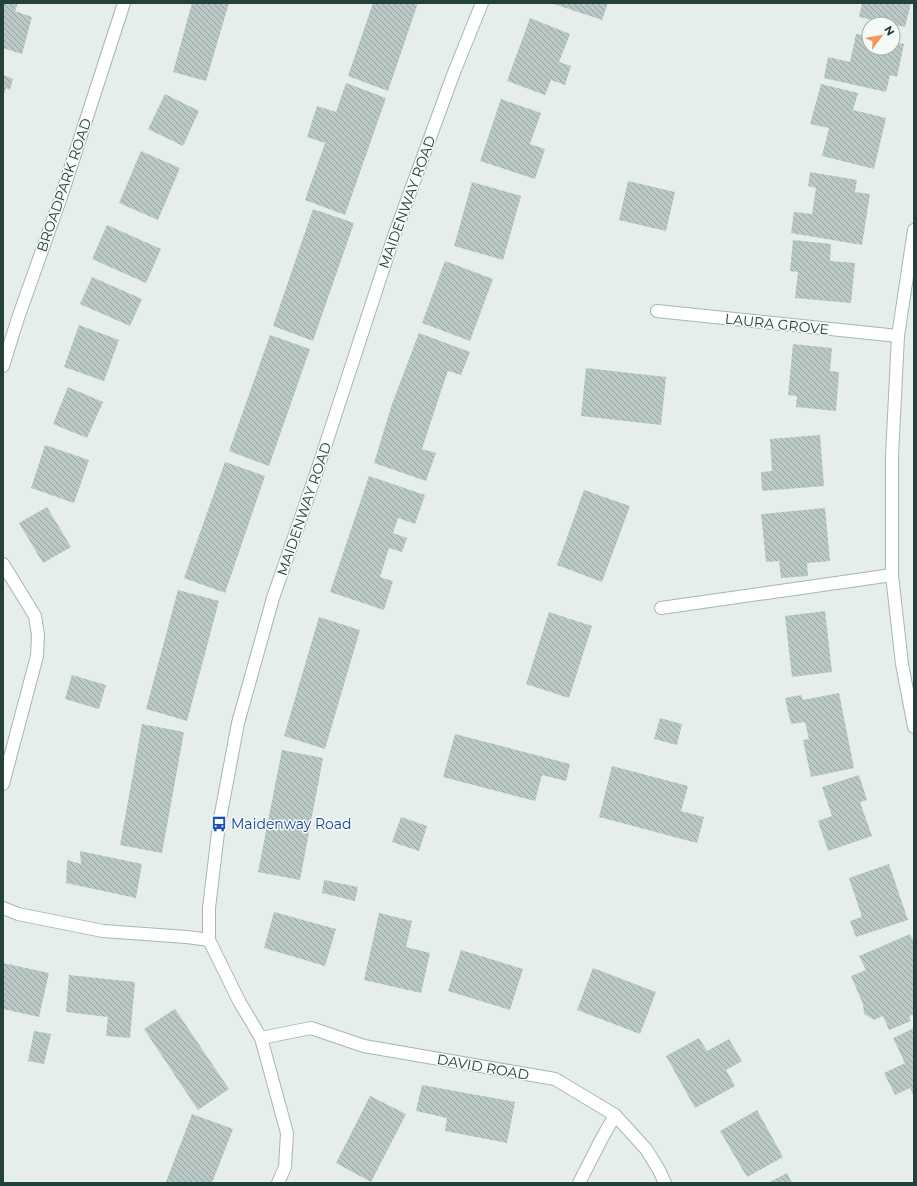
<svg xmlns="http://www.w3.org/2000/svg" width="917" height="1186" font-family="Montserrat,sans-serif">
	<defs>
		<pattern id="building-back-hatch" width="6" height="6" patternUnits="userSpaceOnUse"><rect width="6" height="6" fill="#bac9c5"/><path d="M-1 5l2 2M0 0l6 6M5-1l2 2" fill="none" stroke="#97a5a1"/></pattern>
	</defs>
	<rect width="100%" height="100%" fill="#e5eeeb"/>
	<g fill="url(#building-back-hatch)">
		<path d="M3,3h15l-3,8 17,6 -10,37 -19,-6z"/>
		<path d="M192,3h37l-23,78 -33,-9z"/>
		<path d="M373,3h45l-30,88 -40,-15z"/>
		<path d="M551,3h57l-6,17z"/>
		<path d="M862,3h49l-6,24 -46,-10z"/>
		<path d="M530,18l40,16 -11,28 12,4 -6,19 -14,-5 -6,15 -38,-14z"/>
		<path d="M856,34l13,2v12h24v-6l11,2 -7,33 -7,-2 -4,17 -62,-14 4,-21 22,5z"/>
		<path d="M3,75l10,4 -3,11 -4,-2 -3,9z"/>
		<path d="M346,83l40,15 -41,117 -40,-15 20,-57 -18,-6 10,-31 19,6z"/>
		<path d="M821,84l37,9 -5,17 33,8 -12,51 -52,-13 7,-28 -19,-4z"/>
		<path d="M165,94l34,17 -16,35 -35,-17z"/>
		<path d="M501,99l40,14 -11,31 15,5 -10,30 -55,-18z"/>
		<path d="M141,151l39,17 -22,52 -39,-17z"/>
		<path d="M810,172l47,8 -2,12 15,2 -8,51 -71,-12 3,-21 18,2 4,-26 -8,-2z"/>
		<path d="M628,181l47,11 -9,39 -47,-11z"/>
		<path d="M472,182l49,14 -18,64 -49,-14z"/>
		<path d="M313,209l41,14 -41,118 -40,-15z"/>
		<path d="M107,225l54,24 -15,34 -54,-24z"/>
		<path d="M793,240l38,4 -1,17 25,2 -4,40 -56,-5 3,-26 -8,-1z"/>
		<path d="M445,261l48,18 -23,62 -48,-18z"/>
		<path d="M92,277l50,22 -12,27 -50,-22z"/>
		<path d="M79,325l40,15 -15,41 -40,-14z"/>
		<path d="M419,333l51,19 -9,23 -13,-4 -6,17 -20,61 14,4 -10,28 -52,-18 18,-59z"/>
		<path d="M270,335l40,14 -41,117 -40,-15z"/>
		<path d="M793,344l39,4 -2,23 9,1 -3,39 -40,-4 1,-11 -9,-1z"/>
		<path d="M586,368l80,9 -5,48 -80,-9z"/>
		<path d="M68,387l35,15 -16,36 -34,-14z"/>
		<path d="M820,435l4,51 -62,5 -1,-19 11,-1 -2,-32z"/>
		<path d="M45,445l44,15 -15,43 -43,-15z"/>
		<path d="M225,462l40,14 -40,117 -41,-15z"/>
		<path d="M369,476l56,19 -10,29 -17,-6 -5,15 14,5 -5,14 -13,-4 -9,29 13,4 -9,29 -54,-18z"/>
		<path d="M584,490l46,16 -28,76 -45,-17z"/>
		<path d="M47,507l24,40 -28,16 -24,-40z"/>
		<path d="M825,508l5,53 -23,2 1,13 -27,2 -2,-17 -13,1 -5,-48z"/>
		<path d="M178,590l41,11 -32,120 -41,-12z"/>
		<path d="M825,611l7,61 -40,5 -7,-61z"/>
		<path d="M549,612l43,14 -23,72 -43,-14z"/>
		<path d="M319,617l41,13 -35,119 -41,-13z"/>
		<path d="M72,675l34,10 -7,24 -34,-10z"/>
		<path d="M839,693l15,75 -43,9 -8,-37 6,-1 -4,-17 -14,2 -6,-26 16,-3 2,5z"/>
		<path d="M660,718l22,6 -5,21 -23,-6z"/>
		<path d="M142,724l42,8 -22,121 -42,-8z"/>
		<path d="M455,734l115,30 -4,17 -24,-6 -7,26 -92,-24z"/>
		<path d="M282,750l41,8 -23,122 -42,-8z"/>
		<path d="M612,766l76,20 -7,25 23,6 -7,26 -98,-26z"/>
		<path d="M859,775l8,25 -7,2 12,34 -44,15 -10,-30 14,-5 -10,-29z"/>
		<path d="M401,817l26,9 -8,25 -27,-9z"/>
		<path d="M80,851l62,13 -6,34 -70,-15 1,-23 14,4z"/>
		<path d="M889,864l19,56 -52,17 -6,-16 12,-4 -13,-39z"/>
		<path d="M324,880l34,7 -3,14 -33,-8z"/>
		<path d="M274,912l62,17 -11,37 -61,-18z"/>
		<path d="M379,913l33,8 -6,26 24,6 -9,40 -57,-13z"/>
		<path d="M910,934l4,9v71l-5,2 2,5 -22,9 -6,-14 -9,4 -10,-6 -1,-10 -12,-28 15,-6 -7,-14z"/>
		<path d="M461,950l62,19 -13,41 -62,-19z"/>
		<path d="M3,963l46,10 -10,44 -36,-8z"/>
		<path d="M593,968l63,24 -16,42 -63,-24z"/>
		<path d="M69,975l66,7 -5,56 -24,-2 2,-19 -42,-5z"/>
		<path d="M175,1009l54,80 -31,21 -54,-81z"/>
		<path d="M914,1028v68l-4,-8 -15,7 -11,-22 21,-10 -12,-25z"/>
		<path d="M34,1031l17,3 -7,30 -16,-3z"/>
		<path d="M699,1038l8,13 22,-12 13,22 -16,9 9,16 -40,22 -29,-52z"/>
		<path d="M422,1085l93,17 -8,41 -62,-12 2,-13 -31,-7z"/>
		<path d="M370,1096l36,18 -35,68 -35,-19z"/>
		<path d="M757,1110l26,47 -36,20 -27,-46z"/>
		<path d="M192,1114l41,15 -21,54h-43l-3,-1z"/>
		<path d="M787,1173l5,10h-24z"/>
	</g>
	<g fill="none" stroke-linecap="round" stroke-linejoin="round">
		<defs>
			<g id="minor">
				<path d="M914,230l-16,106 -6,120v119l10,89 12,63"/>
				<path d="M657,311l241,25"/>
				<path d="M3,366l15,-48 43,-121 63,-194"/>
				<path d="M3,564l32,52 3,19 -1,21 -34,128"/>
				<path d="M661,608l231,-33"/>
				<path d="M3,908l15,6 85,17 84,6 22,3"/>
				<path d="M261,1038l50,-10 53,18 191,33 60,36 31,34 13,21 6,13"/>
				<path d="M278,1183l7,-16 2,-34 -26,-95 -22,-37 -30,-61v-32l10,-84 19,-101 35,-125 43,-124 78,-238 59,-161 29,-72"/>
				<path d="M579,1183l22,-43 14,-25"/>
			</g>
		</defs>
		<use href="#minor" stroke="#a7b6b3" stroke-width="14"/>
		<use href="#minor" stroke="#fff" stroke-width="12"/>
	</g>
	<defs>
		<symbol id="bus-bare" viewBox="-9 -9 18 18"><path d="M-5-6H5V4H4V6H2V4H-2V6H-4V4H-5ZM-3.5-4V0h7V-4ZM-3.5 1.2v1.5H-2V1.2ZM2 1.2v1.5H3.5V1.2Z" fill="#1a4fb4" stroke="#f5faf8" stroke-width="2.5" paint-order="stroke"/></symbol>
	</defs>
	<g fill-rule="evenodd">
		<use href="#bus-bare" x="208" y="813" width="22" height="22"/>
	</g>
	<g text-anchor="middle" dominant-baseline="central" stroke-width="3" stroke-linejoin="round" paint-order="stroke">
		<g font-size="14" fill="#23403c" stroke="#f5faf8">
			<text transform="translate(64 185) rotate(-71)">BROADPARK ROAD</text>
			<text transform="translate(407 202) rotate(-70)">MAIDENWAY ROAD</text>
			<text transform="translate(777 324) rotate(6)">LAURA GROVE</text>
			<text transform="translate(304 509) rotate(-71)">MAIDENWAY ROAD</text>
			<text transform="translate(483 1067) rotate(10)">DAVID ROAD</text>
		</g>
		<g font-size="14" fill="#164399" stroke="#f5faf8" text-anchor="start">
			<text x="231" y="824">Maidenway Road</text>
		</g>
	</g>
	<rect width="917" height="1186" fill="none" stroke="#23403c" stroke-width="8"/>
	<g transform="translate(881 36) rotate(58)"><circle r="19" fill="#f5faf8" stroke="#a1b0ad"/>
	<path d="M0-3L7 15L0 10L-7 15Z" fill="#f2985f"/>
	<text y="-6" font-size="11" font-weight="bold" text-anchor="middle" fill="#23403c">N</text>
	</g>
</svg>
